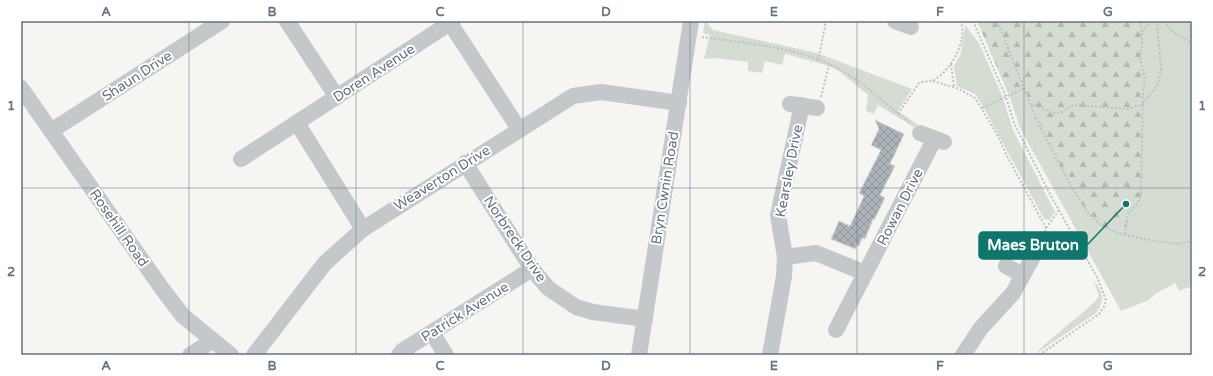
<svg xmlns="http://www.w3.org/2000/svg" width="1213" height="376" font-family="'Varela Round',sans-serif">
	<defs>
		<pattern id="forest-firs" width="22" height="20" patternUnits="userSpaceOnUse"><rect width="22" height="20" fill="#d5ddd2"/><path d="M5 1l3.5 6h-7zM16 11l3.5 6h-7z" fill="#b0b8b0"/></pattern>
		<pattern id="building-cross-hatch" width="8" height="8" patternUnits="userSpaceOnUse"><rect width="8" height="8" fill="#acb4ba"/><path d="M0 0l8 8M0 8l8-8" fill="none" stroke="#8f979d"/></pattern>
	</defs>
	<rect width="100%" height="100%" fill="#f5f5f1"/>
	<g fill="#d5ddd2">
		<path d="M705,21l8,9 104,23 95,36 -14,22 19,13 -2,4 -37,-23 -4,9 -8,-3 2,-16 -29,-24 -13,-6 -41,-11 -3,11 -17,-4 -3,12 -14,-2v-9l-35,-4 -9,1 6,-24 -7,-2z"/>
		<path d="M977,21h215v265l-13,5 -4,-8 -20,11 -6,6 -28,11 -101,-183 -11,-33z"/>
		<path d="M965,25l14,18 24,55 10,32 42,82 -6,8 -5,-1 -60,-111 -9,-14 -18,-8 -3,-20 7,-13z"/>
		<path d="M1094,280c8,12 12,20 2,33l-62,42c20,-21 45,-37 65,-58z"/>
	</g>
	<path fill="url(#forest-firs)" d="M977,21h164l1,22 -2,15 5,22 -2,9 -2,107 -4,8 -9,10 -3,20c-7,-3 -17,-4 -23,-8 -28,-18 -64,-106 -77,-138l-16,7z"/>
	<path fill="url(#building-cross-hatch)" stroke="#d6d6d4" d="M875,120l29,14 -14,30 5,2 -15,29 5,3 -11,22 -1,-1 -8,20 -3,-1 -3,8 -2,-1 -2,4 -24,-10 8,-18 11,5 14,-30 -5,-3 22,-43 -10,-5 8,-16z"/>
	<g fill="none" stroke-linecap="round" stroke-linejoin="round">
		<g stroke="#bec0c2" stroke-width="2" stroke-dasharray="2 2" stroke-linecap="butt">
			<path d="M973,21l33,76 8,26 38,75 45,79 9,23 -2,7 -5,7 -60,41"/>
			<path d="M997,21l41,102 33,63 17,27 14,13 16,7 36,8 23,3 15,-3"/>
			<path d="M1164,21l10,12 18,10"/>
			<path d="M1188,21l4,9"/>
			<path d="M1142,32l9,-11"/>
			<path d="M702,37c47,7 103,10 144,36 23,14 43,35 65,50"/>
			<path d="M818,61l8,-40"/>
			<path d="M951,64l3,23"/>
			<path d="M933,81l26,8 16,9 22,36 10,22 39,72 -1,4"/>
			<path d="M821,97l8,-32"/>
			<path d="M1031,106l4,-1 18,8h7l14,-8 54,4 15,-5 15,-20 3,-14 -4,-49"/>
			<path d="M982,108l43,-20"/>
			<path d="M898,114l21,-31c4,-2 11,-1 15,-3 18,-11 33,-38 27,-59"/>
			<path d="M1046,228l13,-18"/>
			<path d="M1125,234l3,-20 9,-10 4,-8 2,-107 2,-9 -5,-22 2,-15 -1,-22"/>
		</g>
		<g stroke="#c4c8cb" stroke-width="16">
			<path d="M287,21l50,76"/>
			<path d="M895,21l16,6"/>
			<path d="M450,23l69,106"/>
			<path d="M21,88l142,202 20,26 48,39"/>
			<path d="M790,104l27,4"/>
			<path d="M297,123l66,106"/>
			<path d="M51,131l171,-110"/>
			<path d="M920,133l24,9"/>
			<path d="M241,159l212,-138"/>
			<path d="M465,163l67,106 16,19 28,19 17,5 52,7"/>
			<path d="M785,257l31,-4 49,20"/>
			<path d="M1006,266l17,9"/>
			<path d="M836,330l98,-190"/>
			<path d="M432,333l14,22"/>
			<path d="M190,355l22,-14"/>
			<path d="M254,355l71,-92 38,-34 210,-133 28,-4 78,11"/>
			<path d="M399,355l3,-4 130,-82"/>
			<path d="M639,355l52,-334"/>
			<path d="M770,355l14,-79 1,-19 -7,-42 24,-110"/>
			<path d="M963,355l18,-27 32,-35 27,-49"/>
		</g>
	</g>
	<path fill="none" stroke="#627384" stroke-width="1" stroke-opacity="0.55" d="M189,21v334M356,21v334M523,21v334M690,21v334M857,21v334M1024,21v334M21,188h1171"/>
	<g text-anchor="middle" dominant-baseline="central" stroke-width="4" stroke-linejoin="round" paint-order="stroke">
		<g font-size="14" fill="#627384" stroke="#fff">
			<text transform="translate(374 73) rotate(-33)">Doren Avenue</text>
			<text transform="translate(137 76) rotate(-33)">Shaun Drive</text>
			<text transform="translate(789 171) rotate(-79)">Kearsley Drive</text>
			<text transform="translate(442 178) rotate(-32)">Weaverton Drive</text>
			<text transform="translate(665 188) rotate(-81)">Bryn Cwnin Road</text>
			<text transform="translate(900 207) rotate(-63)">Rowan Drive</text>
			<text transform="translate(119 228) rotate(55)">Rosehill Road</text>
			<text transform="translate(515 239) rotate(56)">Norbreck Drive</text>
			<text transform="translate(465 312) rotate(-32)">Patrick Avenue</text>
		</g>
	</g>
	<path fill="none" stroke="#0f766e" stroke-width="1.5" d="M1126 204L1087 245"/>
	<circle fill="#0f766e" stroke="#fff" stroke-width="1.5" cx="1126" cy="204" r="4"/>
	<rect fill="#0f766e" stroke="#0f766e" stroke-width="1.5" x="979" y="232" width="108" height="27" rx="4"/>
	<g font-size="15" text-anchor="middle" font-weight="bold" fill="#fff">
		<text x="1033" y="250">Maes Bruton</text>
	</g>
	<rect width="1213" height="376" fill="none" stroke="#ffffff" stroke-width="44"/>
	<rect x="22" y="22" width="1169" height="332" fill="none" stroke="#627384" stroke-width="1.5"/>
	<g font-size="13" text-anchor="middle" font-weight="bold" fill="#627384">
		<text x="106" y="16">A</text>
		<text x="272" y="16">B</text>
		<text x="440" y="16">C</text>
		<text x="606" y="16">D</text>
		<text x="774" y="16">E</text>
		<text x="940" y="16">F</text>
		<text x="1108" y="16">G</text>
		<text x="11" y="110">1</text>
		<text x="1202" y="110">1</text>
		<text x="11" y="276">2</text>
		<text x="1202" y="276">2</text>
		<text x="106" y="370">A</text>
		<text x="272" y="370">B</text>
		<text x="440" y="370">C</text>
		<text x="606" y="370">D</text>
		<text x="774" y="370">E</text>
		<text x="940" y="370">F</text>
		<text x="1108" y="370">G</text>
	</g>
</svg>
